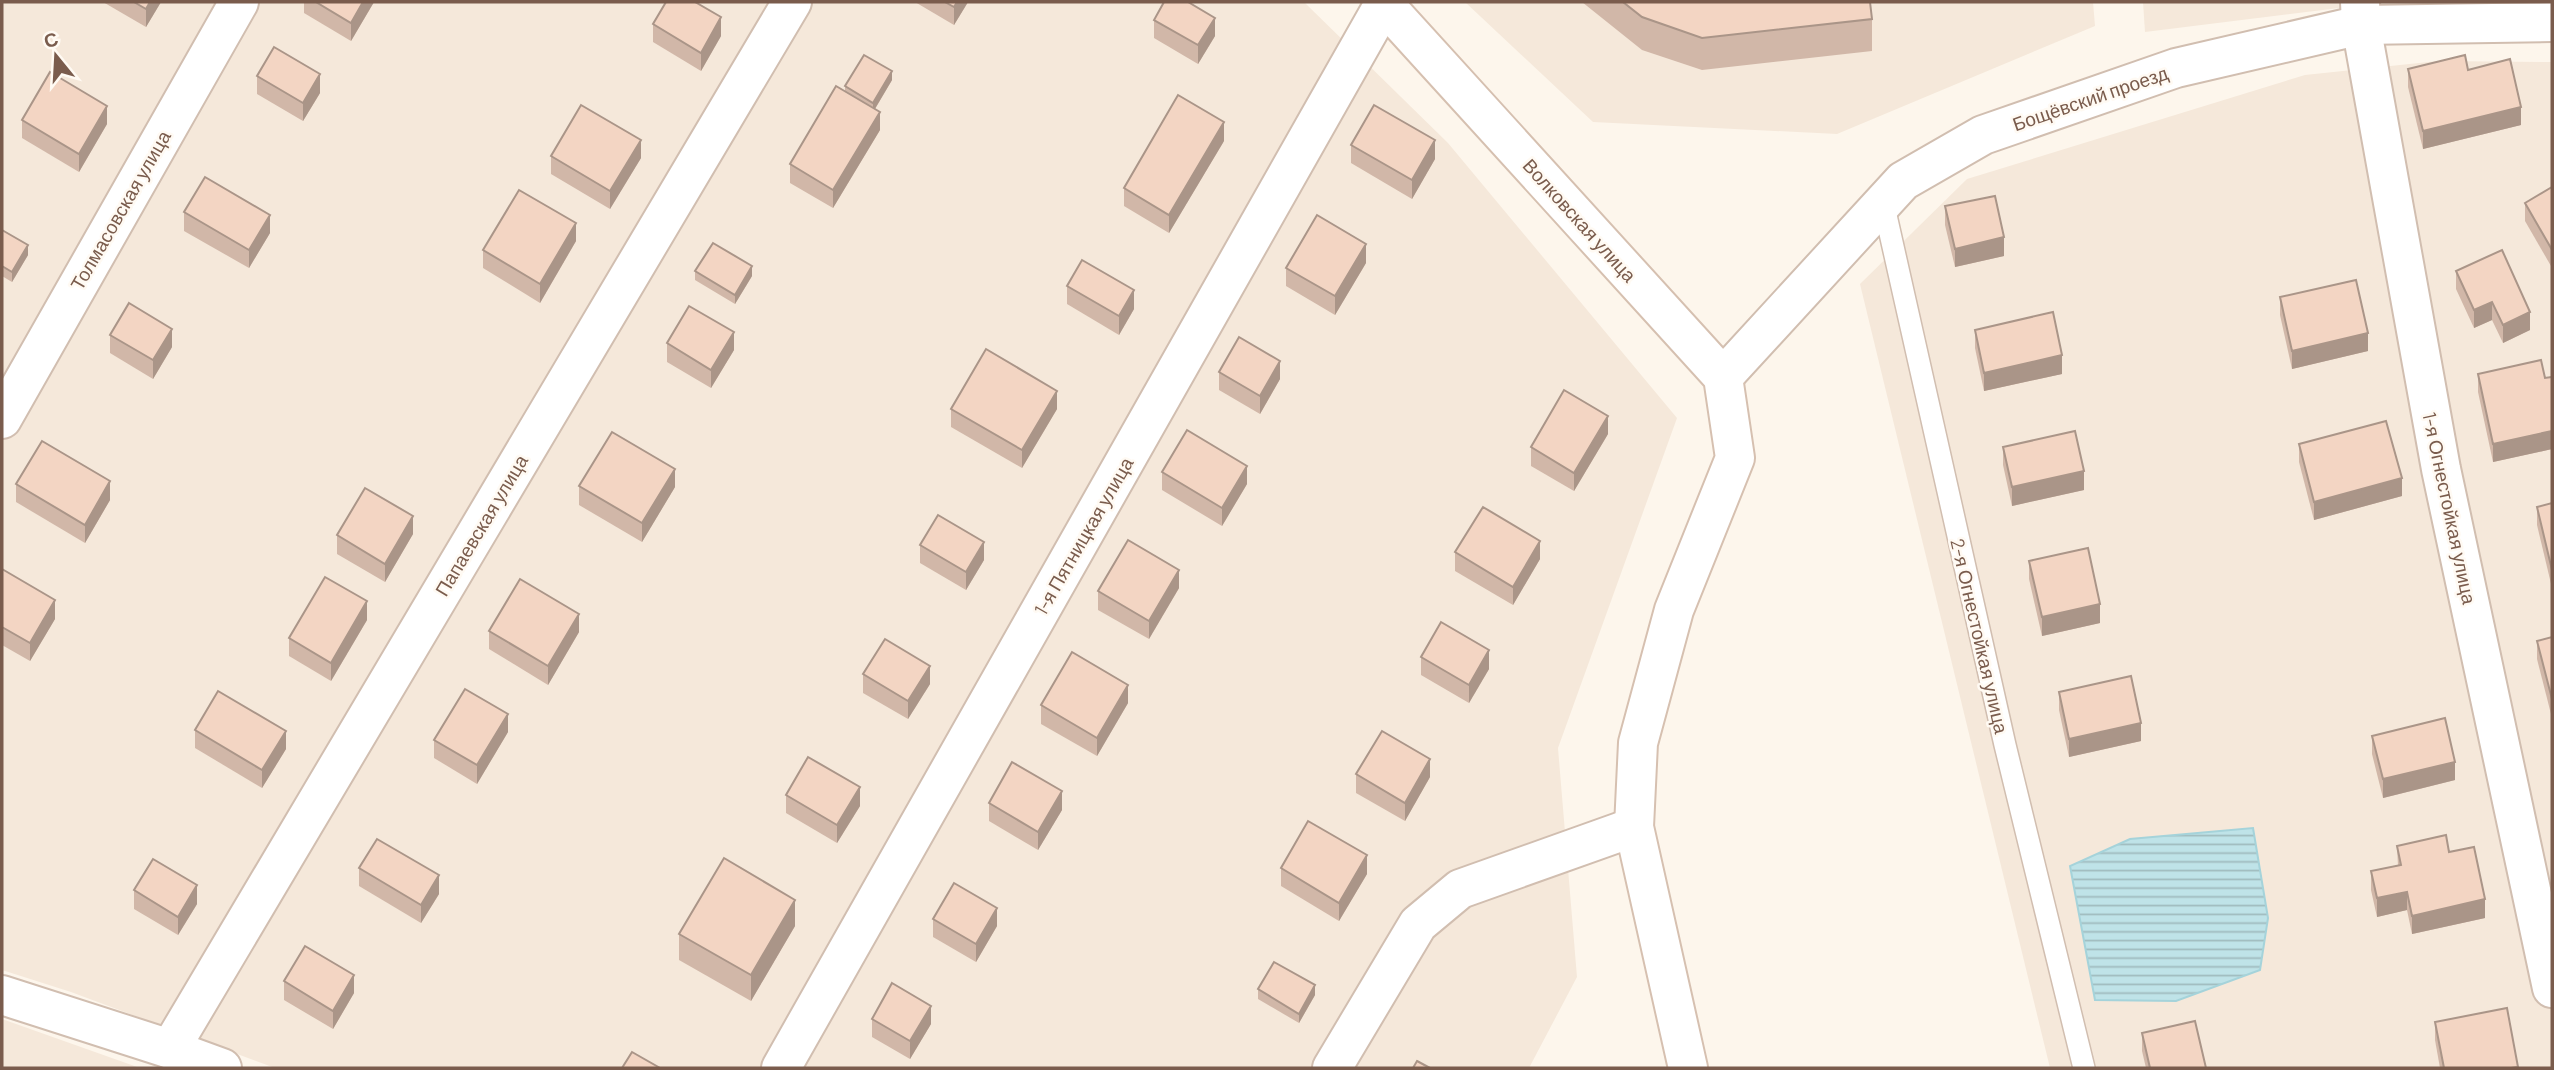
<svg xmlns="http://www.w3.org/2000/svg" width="2554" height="1070" font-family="Barlow,sans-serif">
	<defs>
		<pattern id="water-rules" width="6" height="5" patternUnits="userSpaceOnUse" patternTransform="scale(1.75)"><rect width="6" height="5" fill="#bfe3e8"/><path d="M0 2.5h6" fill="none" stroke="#a0bbbe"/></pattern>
	</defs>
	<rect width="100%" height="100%" fill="#fdf6ec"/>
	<g fill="#f5e8da">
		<path d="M2,2h1302l144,141 229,275 -119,330 19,229 -48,91h-1254l-204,-76 -69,-22z"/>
		<path d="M1465,2h628l2,24 -258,108 -244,-12z"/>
		<path d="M2143,2h245l-243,30z"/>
		<path d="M2438,61l114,1v1006h-502l-190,-784 107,-105 338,-104z"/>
		<path d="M2,1019l138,49h-138z"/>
	</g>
	<path fill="url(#water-rules)" stroke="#a5d3da" stroke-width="2" d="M2253,828l15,90 -8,52 -84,31 -81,-1 -25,-134 60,-27z"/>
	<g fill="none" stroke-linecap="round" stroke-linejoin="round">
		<defs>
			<path id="service" d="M1883,202l122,543 79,323"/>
			<g id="minor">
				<path d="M2360,2l1,23 80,444 111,519"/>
				<path d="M2,419l237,-417"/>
				<path d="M2,995l168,54 52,19"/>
				<path d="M170,1049l622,-1047"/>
				<path d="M781,1068l603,-1064"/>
				<path d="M1332,1068l86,-144 42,-35 174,-62"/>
			</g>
			<path id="tertiary" d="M1723,377l180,-196 80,-46 193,-67 185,-43 191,-3"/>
			<path id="secondary" d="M1382,2l341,375 12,81 -61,152 -36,133 -4,84 54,241"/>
		</defs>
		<use href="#service" stroke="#d1beb0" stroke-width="24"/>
		<use href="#minor" stroke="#d1beb0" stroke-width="42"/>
		<use href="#tertiary" stroke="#d1beb0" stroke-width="42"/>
		<use href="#secondary" stroke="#d6c0b0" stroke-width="42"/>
		<use href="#service" stroke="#fff" stroke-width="21"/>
		<use href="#minor" stroke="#fff" stroke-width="38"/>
		<use href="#tertiary" stroke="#fff" stroke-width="38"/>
		<use href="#secondary" stroke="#fff" stroke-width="38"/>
	</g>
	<g fill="#d1b7a8">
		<path d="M103,2h58l-15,25z"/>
		<path d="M304,2h70l-23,39 -47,-28z"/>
		<path d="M915,2h53l-14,23z"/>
		<path d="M1582,2h288l2,17v32l-170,19 -60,-20z"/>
		<path d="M1154,20l61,16 -17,28 -44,-26z"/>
		<path d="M653,24l68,12 -20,35 -48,-29z"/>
		<path d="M2408,69l60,1 53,55 -98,24 -15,-62z"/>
		<path d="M257,76l63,17 -17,28 -46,-27z"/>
		<path d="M892,80l-17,29 5,21 -47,78 -43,-25v-19l55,-72v-6z"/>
		<path d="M22,120l85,4 -28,48 -57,-34z"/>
		<path d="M1224,141l-55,92 -45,-27v-18z"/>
		<path d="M1351,145l84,14 -23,40 -61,-36z"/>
		<path d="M551,156l90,2 -31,51 -59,-35z"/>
		<path d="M2552,187l-1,79 -26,-45v-18z"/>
		<path d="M1945,206l59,50 -49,11 -10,-42z"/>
		<path d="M184,212l86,21 -21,35 -65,-37z"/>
		<path d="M2,230l26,25 -16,27 -10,-6z"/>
		<path d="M576,241l-36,62 -57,-35v-18z"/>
		<path d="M1366,263l-31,52 -49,-29v-18z"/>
		<path d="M695,271l57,5 -17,28 -40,-24z"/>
		<path d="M2456,271l74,59 -27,13 -11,-23 -18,8 -18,-39z"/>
		<path d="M1067,286l67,23 -15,26 -52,-31z"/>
		<path d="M2280,297l88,54 -76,18 -12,-54z"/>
		<path d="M1975,330l87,44 -78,17 -9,-43z"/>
		<path d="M110,335l62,12 -19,32 -43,-26z"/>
		<path d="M667,343l67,7 -23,38 -44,-26z"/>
		<path d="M1219,372l61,7 -20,35 -41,-24z"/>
		<path d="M2478,374l67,4 7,-1v72l-59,13 -15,-70z"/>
		<path d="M951,409h106l-35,59 -71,-41z"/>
		<path d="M1608,434l-34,57 -43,-25v-19z"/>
		<path d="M2299,444l103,52 -88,24 -15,-58z"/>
		<path d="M2003,447l81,43 -72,16 -9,-41z"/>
		<path d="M1162,472l85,12 -25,42 -60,-36z"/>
		<path d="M16,484l94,16 -25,43 -69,-41z"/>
		<path d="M579,486l96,1 -33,55 -63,-37z"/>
		<path d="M2552,503v85l-15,-63v-18z"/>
		<path d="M413,534l-28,48 -48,-28v-19z"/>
		<path d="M920,545l64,15 -18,30 -46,-27z"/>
		<path d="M1455,552l85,7 -27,46 -58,-34z"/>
		<path d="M2029,561l71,62 -58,13 -13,-57z"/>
		<path d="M2,569l53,50 -25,42 -28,-16z"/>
		<path d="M1179,588l-30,51 -51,-29v-19z"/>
		<path d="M367,620l-36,61 -42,-25v-18z"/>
		<path d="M489,631l90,1 -31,53 -59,-36z"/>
		<path d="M2552,637v81l-15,-59v-18z"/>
		<path d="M1421,657l68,12 -20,34 -48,-28z"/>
		<path d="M863,674l67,10 -22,35 -45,-26z"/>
		<path d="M2059,692l82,49 -72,16 -10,-47z"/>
		<path d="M1128,703l-31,53 -56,-32v-19z"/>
		<path d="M195,730l91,19 -24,39 -67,-40z"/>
		<path d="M508,732l-31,52 -43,-26v-18z"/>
		<path d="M2372,736l83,44 -72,18 -11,-44z"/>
		<path d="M1356,774l74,3 -25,44 -49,-28z"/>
		<path d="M786,795l74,11 -23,37 -51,-30z"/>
		<path d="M989,803l73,7 -24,40 -49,-29z"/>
		<path d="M2397,846l52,6 36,66 -73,16 -5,-24 -30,7 -6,-27v-19l27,-5z"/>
		<path d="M359,868l80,26 -18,29 -62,-37z"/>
		<path d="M1281,868l86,6 -28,47 -58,-35z"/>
		<path d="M134,890l63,14 -19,31 -44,-26z"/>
		<path d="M933,919l64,7 -21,36 -43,-25z"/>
		<path d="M795,926l-44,75 -72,-41v-26z"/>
		<path d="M284,981l70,12 -21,36 -49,-29z"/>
		<path d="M1258,989l57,6 -16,28 -41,-24z"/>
		<path d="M2507,1008l11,60h-78l-5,-28v-18z"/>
		<path d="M872,1019l59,5 -21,35 -38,-22z"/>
		<path d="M2142,1033l64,35h-60l-4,-17z"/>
	</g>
	<g fill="#aa9588">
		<path d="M150,2h11l-15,25v-18z"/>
		<path d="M363,2h11l-23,39v-18z"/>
		<path d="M957,2h11l-14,23v-18z"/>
		<path d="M721,17v19l-20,35v-18z"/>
		<path d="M1215,18v18l-17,28v-19z"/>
		<path d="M892,71v9l-19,32v-9z"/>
		<path d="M320,74v19l-17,28v-18z"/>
		<path d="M107,106v18l-28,48v-18z"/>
		<path d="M2521,107v18l-98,24v-18z"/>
		<path d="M880,112v18l-47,78v-18z"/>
		<path d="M1224,122v19l-55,92v-18z"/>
		<path d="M641,140v18l-31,51v-18z"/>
		<path d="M1435,140v19l-23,40v-19z"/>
		<path d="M270,215v18l-21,35v-18z"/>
		<path d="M576,223v18l-36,62v-19z"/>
		<path d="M2004,237v19l-49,11v-18z"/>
		<path d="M1366,244v19l-31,52v-19z"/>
		<path d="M28,245v10l-16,27v-10z"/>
		<path d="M2552,247v18l-1,1v-18z"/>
		<path d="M752,266v10l-17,28v-9z"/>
		<path d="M1134,290v19l-15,26v-19z"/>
		<path d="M2492,302v18l-18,8v-18z"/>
		<path d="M2530,312v18l-27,13v-18z"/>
		<path d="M172,329v18l-19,32v-19z"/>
		<path d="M734,332v18l-23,38v-18z"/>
		<path d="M2368,333v18l-76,18v-18z"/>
		<path d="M2062,355v19l-78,17v-18z"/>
		<path d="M1280,361v18l-20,35v-18z"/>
		<path d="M1057,391v18l-35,59v-18z"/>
		<path d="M1608,416v18l-34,57v-18z"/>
		<path d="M2552,431v18l-59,13v-18z"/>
		<path d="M1247,466v18l-25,42v-18z"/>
		<path d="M675,469v18l-33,55v-19z"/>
		<path d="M2084,471v19l-72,16v-19z"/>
		<path d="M2402,478v18l-88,24v-18z"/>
		<path d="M110,481v19l-25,43v-18z"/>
		<path d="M413,516v18l-28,48v-18z"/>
		<path d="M1540,541v18l-27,46v-18z"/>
		<path d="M984,542v18l-18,30v-18z"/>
		<path d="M1179,570v18l-30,51v-18z"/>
		<path d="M55,600v19l-25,42v-18z"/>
		<path d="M367,601v19l-36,61v-18z"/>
		<path d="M2100,604v19l-58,13v-19z"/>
		<path d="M579,614v18l-31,53v-19z"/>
		<path d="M1489,650v19l-20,34v-18z"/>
		<path d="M930,666v18l-22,35v-18z"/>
		<path d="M1128,685v18l-31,53v-18z"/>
		<path d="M508,714v18l-31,52v-19z"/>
		<path d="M2141,723v18l-72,16v-18z"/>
		<path d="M286,731v18l-24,39v-18z"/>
		<path d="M1430,759v18l-25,44v-18z"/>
		<path d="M2455,762v18l-72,18v-19z"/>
		<path d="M860,787v19l-23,37v-18z"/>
		<path d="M1062,791v19l-24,40v-18z"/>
		<path d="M1367,855v19l-28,47v-18z"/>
		<path d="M439,875v19l-18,29v-18z"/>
		<path d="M197,885v19l-19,31v-18z"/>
		<path d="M2407,892v18l-30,7v-19z"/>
		<path d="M2485,899v19l-73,16v-18z"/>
		<path d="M795,900v26l-44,75v-26z"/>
		<path d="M997,908v18l-21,36v-18z"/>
		<path d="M354,975v18l-21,36v-18z"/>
		<path d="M1315,985v10l-16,28v-9z"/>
		<path d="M931,1006v18l-21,35v-18z"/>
	</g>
	<g fill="#f3d5c3" stroke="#aa9588" stroke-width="2">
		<path d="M134,2h16l-4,7z"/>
		<path d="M316,2h47l-12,21z"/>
		<path d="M666,2h29l26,15 -20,36 -48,-29z"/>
		<path d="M945,2h12l-3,5z"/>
		<path d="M1164,2h24l27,16 -17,27 -44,-25z"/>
		<path d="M1623,2h247l2,17 -170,19 -60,-21z"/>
		<path d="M274,47l46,27 -17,29 -46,-27z"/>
		<path d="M864,55l28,16 -19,32 -28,-17z"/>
		<path d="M2465,55l3,15 42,-11 11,48 -98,24 -15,-62z"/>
		<path d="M50,72l57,34 -28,48 -57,-34z"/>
		<path d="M836,86l44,26 -47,78 -43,-26z"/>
		<path d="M1178,95l46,27 -55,93 -45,-27z"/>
		<path d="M581,105l60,35 -31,51 -59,-35z"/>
		<path d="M1374,105l61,35 -23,40 -61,-35z"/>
		<path d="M205,177l65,38 -21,35 -65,-38z"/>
		<path d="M2552,187v60l-1,1 -26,-45z"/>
		<path d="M519,190l57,33 -36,61 -57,-34z"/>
		<path d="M1995,196l9,41 -49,12 -10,-43z"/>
		<path d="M1317,215l49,29 -31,52 -49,-28z"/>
		<path d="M2,230l26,15 -16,27 -10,-6z"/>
		<path d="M713,243l39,23 -17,29 -40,-24z"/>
		<path d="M2502,250l28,62 -27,13 -11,-23 -18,8 -18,-39z"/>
		<path d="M1082,260l52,30 -15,26 -52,-30z"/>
		<path d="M2356,280l12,53 -76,18 -12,-54z"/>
		<path d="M129,303l43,26 -19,31 -43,-25z"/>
		<path d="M689,306l45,26 -23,38 -44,-27z"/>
		<path d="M2053,312l9,43 -78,18 -9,-43z"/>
		<path d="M1239,337l41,24 -20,35 -41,-24z"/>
		<path d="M986,349l71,42 -35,59 -71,-41z"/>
		<path d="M2541,360l4,18 7,-1v54l-59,13 -15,-70z"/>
		<path d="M1564,390l44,26 -34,57 -43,-26z"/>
		<path d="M2386,421l16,57 -88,24 -15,-58z"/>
		<path d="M1187,430l60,36 -25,42 -60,-36z"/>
		<path d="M2075,431l9,40 -72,16 -9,-40z"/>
		<path d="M612,432l63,37 -33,54 -63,-37z"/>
		<path d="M42,441l68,40 -25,44 -69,-41z"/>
		<path d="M365,488l48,28 -28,48 -48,-29z"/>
		<path d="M2552,503v67l-15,-63z"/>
		<path d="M1483,507l57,34 -27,46 -58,-35z"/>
		<path d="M938,515l46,27 -18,30 -46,-27z"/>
		<path d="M1128,540l51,30 -30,51 -51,-30z"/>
		<path d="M2088,548l12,56 -58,13 -13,-56z"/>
		<path d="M2,569l53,31 -25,43 -28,-16z"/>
		<path d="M325,577l42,24 -36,62 -42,-25z"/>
		<path d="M520,579l59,35 -31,52 -59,-35z"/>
		<path d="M1441,622l48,28 -20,35 -48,-28z"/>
		<path d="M2552,637v62l-15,-58z"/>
		<path d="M885,639l45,27 -22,35 -45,-27z"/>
		<path d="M1072,652l56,33 -31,53 -56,-33z"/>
		<path d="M2131,676l10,47 -72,16 -10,-47z"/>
		<path d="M465,689l43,25 -31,51 -43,-25z"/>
		<path d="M218,691l68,40 -24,39 -67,-40z"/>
		<path d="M2445,718l10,44 -72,17 -11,-43z"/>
		<path d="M1382,731l48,28 -25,44 -49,-29z"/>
		<path d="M808,757l52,30 -23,38 -51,-30z"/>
		<path d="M1012,762l50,29 -24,41 -49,-29z"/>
		<path d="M1308,821l59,34 -28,48 -58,-35z"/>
		<path d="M2446,835l3,17 25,-5 11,52 -73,17 -5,-24 -30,6 -6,-27 30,-6 -4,-19z"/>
		<path d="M377,839l62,36 -18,30 -62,-37z"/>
		<path d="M724,858l71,42 -44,75 -72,-41z"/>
		<path d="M153,859l44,26 -19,32 -44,-27z"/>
		<path d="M954,883l43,25 -21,36 -43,-25z"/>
		<path d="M305,946l49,29 -21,36 -49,-30z"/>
		<path d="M1274,962l41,23 -16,29 -41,-25z"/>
		<path d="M892,983l39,23 -21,35 -38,-22z"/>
		<path d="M2507,1008l11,59 -7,1h-67l-9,-46z"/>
		<path d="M2195,1021l11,47h-56l-8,-35z"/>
		<path d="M632,1052l28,16h-38z"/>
		<path d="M1417,1061l13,7h-17z"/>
	</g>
	<g text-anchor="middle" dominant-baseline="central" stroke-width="5" stroke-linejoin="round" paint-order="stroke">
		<g font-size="19" fill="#7a5c4d" stroke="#fffaf3">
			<text transform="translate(2090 98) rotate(-19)">Бощёвский проезд</text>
			<text transform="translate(120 210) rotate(-60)">Толмасовская улица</text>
			<text transform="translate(1580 220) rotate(48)">Волковская улица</text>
			<text transform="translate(2450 508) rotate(78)">1-я Огнестойкая улица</text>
			<text transform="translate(481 525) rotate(-59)">Папаевская улица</text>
			<text transform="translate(1083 536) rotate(-60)">1-я Пятницкая улица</text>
			<text transform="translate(1980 636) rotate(77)">2-я Огнестойкая улица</text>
		</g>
	</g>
	<rect width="2554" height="1070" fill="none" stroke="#7a5c4d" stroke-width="7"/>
	<g transform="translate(56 56) rotate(342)" stroke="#fffaf3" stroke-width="5" paint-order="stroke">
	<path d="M0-5L12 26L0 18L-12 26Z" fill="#7a5c4d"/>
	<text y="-10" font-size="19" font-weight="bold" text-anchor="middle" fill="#7a5c4d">С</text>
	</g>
</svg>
